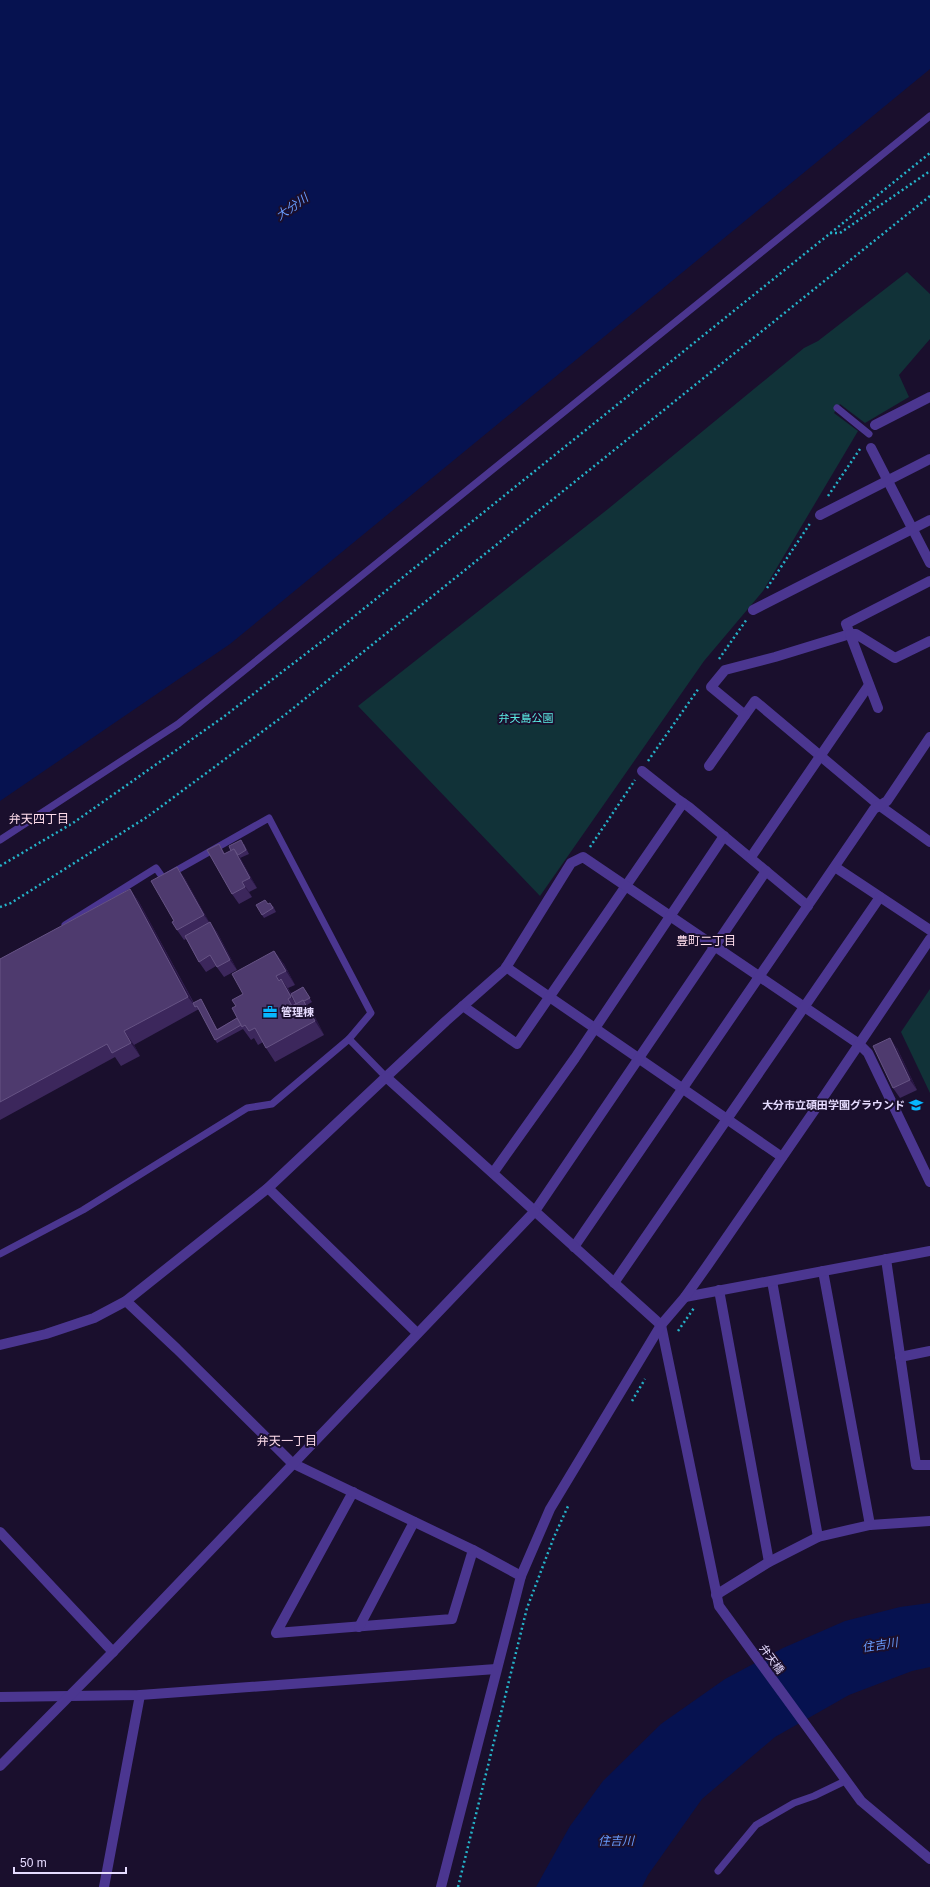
<svg xmlns="http://www.w3.org/2000/svg" width="930" height="1887" font-family="Arial,'Noto Sans JP',sans-serif">
	<rect width="100%" height="100%" fill="#1a0f2d"/>
	<g fill="#113238">
		<path d="M907,272l23,22v45l-31,36 10,22 -44,26 -25,-19 -6,9 24,18 -95,160 -59,70 -164,235 -182,-190 250,-197 196,-161 14,-7z"/>
		<path d="M930,989v104l-29,-61z"/>
	</g>
	<g fill="#061250">
		<path d="M0,0h930v69l-700,575 -230,157z"/>
		<path d="M930,1603v64l-18,4 -63,24 -74,42 -73,62 -54,76 -6,12h-106l34,-61 33,-45 58,-57 64,-45 58,-31 62,-27 55,-14z"/>
	</g>
	<g fill="none" stroke-linecap="round" stroke-linejoin="round">
		<g stroke="#25b3c9" stroke-width="2.5" stroke-dasharray="2 3" stroke-linecap="butt">
			<path d="M830,233h10l90,-62"/>
			<path d="M828,496l32,-47"/>
			<path d="M767,588l44,-66"/>
			<path d="M719,659l28,-40"/>
			<path d="M648,761l51,-73"/>
			<path d="M590,847l45,-67"/>
			<path d="M0,866l73,-43 149,-105 124,-95 584,-470"/>
			<path d="M0,907l11,-4 136,-86 139,-103 644,-518"/>
			<path d="M678,1331l16,-23"/>
			<path d="M632,1401l13,-22"/>
			<path d="M458,1887l69,-279 27,-71 15,-33"/>
		</g>
		<g stroke="#4b3690" stroke-width="7">
			<path d="M837,408l32,26"/>
			<path d="M0,840l178,-116 752,-608"/>
			<path d="M65,925l91,-57 7,10 106,-60 102,195 -22,26"/>
			<path d="M0,1254l83,-44 164,-102 25,-4 77,-65 37,38"/>
			<path d="M718,1871l38,-46 38,-22 20,-7 31,-15"/>
		</g>
		<g stroke="#4b3690" stroke-width="10">
			<path d="M875,425l55,-28"/>
			<path d="M871,448l59,115"/>
			<path d="M820,515l110,-56"/>
			<path d="M930,581l-84,43 4,10 -75,23 -50,13 -14,17 34,28 10,-14 125,105 50,36"/>
			<path d="M753,610l177,-90"/>
			<path d="M878,708l-28,-74h6l39,24 35,-17"/>
			<path d="M709,766l36,-51"/>
			<path d="M642,771l34,27 13,9 119,99"/>
			<path d="M751,857l118,-172"/>
			<path d="M835,867l95,63"/>
			<path d="M506,967l276,190"/>
			<path d="M463,1006l54,38 166,-241"/>
			<path d="M386,1077l60,-56 59,-52 66,-106 12,-6 276,187 9,9 62,129"/>
			<path d="M493,1173l82,-115 149,-222"/>
			<path d="M535,1211l231,-340"/>
			<path d="M574,1247l300,-438 13,-8 43,-64"/>
			<path d="M886,1259l30,206h14"/>
			<path d="M823,1271l47,254"/>
			<path d="M772,1281l46,256"/>
			<path d="M614,1283l266,-386"/>
			<path d="M719,1290l50,272"/>
			<path d="M685,1297l245,-46"/>
			<path d="M900,1357l30,-6"/>
			<path d="M353,1492l-77,141 176,-14 21,-69"/>
			<path d="M0,1532l113,120"/>
			<path d="M716,1595l53,-33 49,-25 52,-12 60,-4"/>
			<path d="M359,1627l55,-105"/>
			<path d="M104,1887l36,-192"/>
		</g>
		<g stroke="#4b3690" stroke-width="10">
			<path d="M268,1188l149,145"/>
			<path d="M126,1301l51,48 115,114 181,87 48,26"/>
			<path d="M0,1345l46,-11 48,-16 32,-17 142,-113 118,-111 275,248 58,281 142,195 69,58"/>
			<path d="M0,1697l140,-2 356,-26"/>
			<path d="M0,1766l113,-114 422,-441"/>
			<path d="M441,1887l80,-311 29,-67 111,-184 24,-28 22,-31 107,-155 116,-172"/>
		</g>
	</g>
	<g fill="#3c275c">
		<path d="M219,844l6,10 19,-10 5,10 -9,4 17,30 -8,4 3,5 -13,7 -7,-10z"/>
		<path d="M184,877l25,45 8,10 20,38 -13,7 -8,-11 -10,6 -7,-10 -13,-23 -2,1 -7,-10z"/>
		<path d="M130,889l9,13 55,101 7,-4 16,30 20,-11 -1,-12 7,-12 31,-43 10,13 11,21 -7,3 3,5 12,-6 9,15 -5,3 6,8 11,22 -49,27 -9,-14 -3,-6 -5,3 -4,-7 -3,2 -8,-11 -26,14 -18,-34 -65,36 6,11 -19,10 -6,-9 -115,63v-161z"/>
		<path d="M268,904l5,2 3,6 -12,6 -2,-3z"/>
		<path d="M897,1048l20,42 -17,8 -7,-10z"/>
	</g>
	<g fill="#271542">
		<path d="M234,849l7,10 16,29 -7,-10z"/>
		<path d="M177,867l7,10 27,48 -7,-10z"/>
		<path d="M242,882l7,10 3,5 -7,-10z"/>
		<path d="M130,889l9,13 56,104 -7,-9z"/>
		<path d="M210,922l7,10 20,38 -7,-10z"/>
		<path d="M274,951l10,13 11,21 -9,-14z"/>
		<path d="M281,979l10,14 9,17 -9,-13z"/>
		<path d="M303,1000l10,13 11,22 -9,-14z"/>
		<path d="M124,1031l10,14 6,11 -9,-13z"/>
		<path d="M890,1038l7,10 20,42 -7,-10z"/>
	</g>
	<g fill="#4e3a6e" stroke="#665384">
		<path d="M241,840l5,10 -8,5 -4,-6 -3,2 -2,-5z"/>
		<path d="M219,844l5,10 10,-5 16,29 -8,4 3,5 -13,7 -25,-44z"/>
		<path d="M177,867l27,48 -27,15 -5,-8 2,-1 -23,-40z"/>
		<path d="M130,889l58,108 -64,34 7,12 -19,10 -5,-9 -107,58v-143z"/>
		<path d="M265,900l3,4 2,-1 3,5 -11,7 -6,-10z"/>
		<path d="M210,922l20,38 -13,7 -7,-12 -11,7 -14,-26z"/>
		<path d="M274,951l12,20 -10,5 3,5 2,-2 9,16 1,2 -3,2 4,7 11,-6 12,21 -49,27 -11,-20 -6,3 -4,-6 -3,2 -10,-19 4,-2 -4,-6 11,-6 -11,-20z"/>
		<path d="M303,987l7,11 -6,3 -1,-1 -7,4 -5,-10z"/>
		<path d="M201,999l16,31 20,-12 4,7 -26,15 -18,-34 -2,1 -2,-4z"/>
		<path d="M890,1038l20,42 -17,8 -20,-42z"/>
	</g>
	<defs>
		<symbol id="office-bare" viewBox="-9 -9 18 18"><path d="M-6-3h4V-5.5h4V-3h4V5H-6ZM-1-4.5V-3h2v-1.5ZM-6 0V1H6V0Z" fill="#07b6ff" stroke="#1a0f2d" stroke-width="2.5" paint-order="stroke"/></symbol>
		<symbol id="school-bare" viewBox="-9 -9 18 18"><path d="M0-5L7-2L0 1L-7-2ZM-4 1L0 2.5L4 1V4Q0 6-4 4Z" fill="#07b6ff" stroke="#1a0f2d" stroke-width="2.5" paint-order="stroke"/></symbol>
	</defs>
	<g fill-rule="evenodd">
		<use href="#office-bare" x="260" y="1002" width="20" height="20"/>
		<use href="#school-bare" x="906" y="1095" width="20" height="20"/>
	</g>
	<g text-anchor="middle" dominant-baseline="central" stroke-width="4" stroke-linejoin="round" paint-order="stroke">
		<g font-size="11" fill="#5bebe3" stroke="#1a0f2d">
			<text x="526" y="718">弁天島公園</text>
		</g>
		<g font-size="11" font-weight="bold" fill="#e6dbff" stroke="#1a0f2d" text-anchor="start">
			<text x="281" y="1012">管理棟</text>
			<text x="905" y="1105" text-anchor="end">大分市立碩田学園グラウンド</text>
		</g>
		<g font-size="11" fill="#e6dbff" stroke="#1a0f2d">
			<text transform="translate(772 1659) rotate(54)">弁天橋</text>
		</g>
		<g font-size="12" font-style="italic" fill="#699dff" stroke="#1a0f2d">
			<text transform="translate(292 207) rotate(-35)">大分川</text>
			<text transform="translate(880 1645) rotate(-9)">住吉川</text>
			<text x="616" y="1841">住吉川</text>
		</g>
		<g font-size="12" fill="#ffddec" stroke="#1a0f2d">
			<text x="39" y="819">弁天四丁目</text>
			<text x="706" y="941">豊町二丁目</text>
			<text x="287" y="1441">弁天一丁目</text>
		</g>
	</g>
	<path d="M14 1867v6h112v-6" fill="none" stroke="#e6dbff" stroke-width="2"/>
	<text x="20" y="1867" font-size="12" fill="#e6dbff" stroke="#1a0f2d" stroke-width="3" paint-order="stroke">50 m</text>
</svg>
